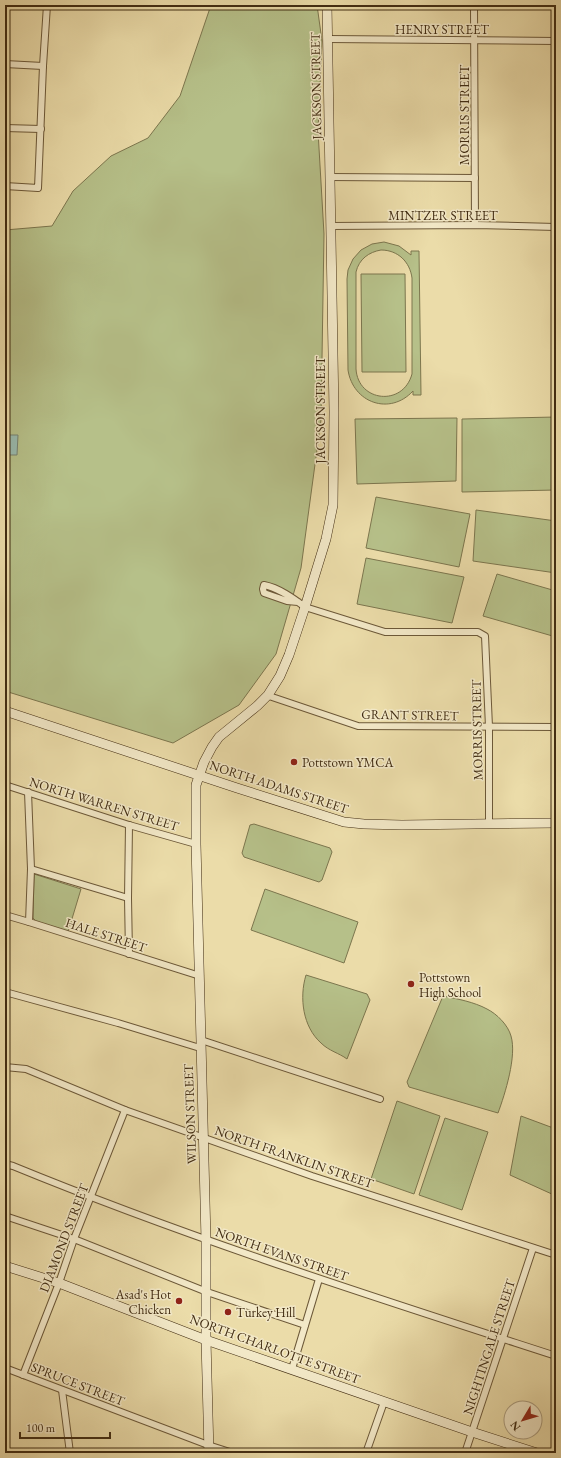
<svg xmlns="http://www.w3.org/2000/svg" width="561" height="1458" font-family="'EB Garamond',serif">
	<rect width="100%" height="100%" fill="#ebdca9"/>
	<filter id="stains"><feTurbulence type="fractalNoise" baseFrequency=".005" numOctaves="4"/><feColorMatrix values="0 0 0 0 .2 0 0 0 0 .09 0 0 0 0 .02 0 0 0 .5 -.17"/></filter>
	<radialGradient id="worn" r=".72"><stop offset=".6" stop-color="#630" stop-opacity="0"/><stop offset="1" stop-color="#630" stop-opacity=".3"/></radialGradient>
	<g fill="#b6c089" stroke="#7c764e" fill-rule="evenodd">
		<path d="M211,5h106l5,36 -4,90 6,103 -3,186 -20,148 -25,86 -37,51 -66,38 -168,-52v-461l47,-4 21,-35 38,-35 37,-18 32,-42z"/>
		<path d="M384,242l15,4 12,9v-4h8l2,144h-8v-4c-23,25 -60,12 -65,-21l-1,-91 1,-9 5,-11 8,-9 11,-6zM381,250c17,0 29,12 31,28v96c-9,33 -54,28 -56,-5v-97c3,-13 13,-20 25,-22z"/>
		<path d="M361,274h44l1,98h-44z"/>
		<path d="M556,417v73l-94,2v-73z"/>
		<path d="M457,418l-1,63 -99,3 -2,-65z"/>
		<path d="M376,497l94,17 -11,53 -93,-19z"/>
		<path d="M476,510l80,11v52l-83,-12z"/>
		<path d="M366,558l98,19 -12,46 -95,-19z"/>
		<path d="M497,574l59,17v46l-73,-21z"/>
		<path d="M254,824l76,24 2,4 -10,28 -3,2 -75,-25 -2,-4 8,-28z"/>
		<path d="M34,874l47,15 -13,43 -31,-10 -4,-4z"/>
		<path d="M265,889l93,33 -14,41 -93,-33z"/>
		<path d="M306,975l61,19 3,6 -23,59c-8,-6 -18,-8 -26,-16 -18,-16 -22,-45 -15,-68z"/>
		<path d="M443,996c15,3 31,6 44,13 10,5 21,16 24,27 6,20 -6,58 -13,77l-89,-26 -2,-5z"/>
		<path d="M397,1101l43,15 -26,78 -43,-15z"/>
		<path d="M521,1116l35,13v58l-2,8 -44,-20z"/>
		<path d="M445,1118l43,14 -26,78 -43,-15z"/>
	</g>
	<path fill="#99baae" stroke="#768170" d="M8,435h10l-1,20h-9z"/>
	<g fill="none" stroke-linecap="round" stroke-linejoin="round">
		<defs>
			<g id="street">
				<path d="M474,5l1,220"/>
				<path d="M328,39l228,2"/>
				<path d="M5,64l38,2"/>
				<path d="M5,128l36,1"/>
				<path d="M330,177l145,1"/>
				<path d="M5,186l33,2 5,-122 4,-61"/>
				<path d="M331,226l144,-1 81,2"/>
				<path d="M298,602l-11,-1 -23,-8 -1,-4 1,-4c15,3 29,13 41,22l80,25h93l7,4 4,91v96"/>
				<path d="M268,695l4,2 86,29 198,1"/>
				<path d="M5,785l124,40 67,19"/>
				<path d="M28,792l3,77 -2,53"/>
				<path d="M129,825l-1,73 1,56"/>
				<path d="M31,869l97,29"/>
				<path d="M5,915l24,7 171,54"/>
				<path d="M5,992l113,31 82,25"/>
				<path d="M201,1040l179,59"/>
				<path d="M5,1067l21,2 99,41 187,66 244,79"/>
				<path d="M5,1164l8,2c178,73 361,131 543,190"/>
				<path d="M5,1216l69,23 133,53 98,33"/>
				<path d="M5,1368l203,77 25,8"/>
				<path d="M292,1369l27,-90"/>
				<path d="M23,1375l36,-92 15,-44 51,-129"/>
				<path d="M62,1390l8,63"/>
				<path d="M366,1453l18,-51"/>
				<path d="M465,1453l68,-205"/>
			</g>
			<g id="secondary">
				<path d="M5,711l232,77 107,34 20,2 38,1 154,-2"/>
				<path d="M5,1266l54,17 147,57 266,92 65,21"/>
				<path d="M209,1453l-3,-113v-100l-10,-396v-59l8,-23 8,-15 7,-10 38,-31 11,-11 12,-19 9,-21 16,-48 21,-68 7,-34 1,-93 -7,-407"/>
			</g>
		</defs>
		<use href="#street" stroke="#6c5838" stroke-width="8"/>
		<use href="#secondary" stroke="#412c12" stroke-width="10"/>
		<use href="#street" stroke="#f2e8c7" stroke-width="6"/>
		<use href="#secondary" stroke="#f2e8c7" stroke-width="9"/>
	</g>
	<g fill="#8f2418" stroke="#f2e8c7" stroke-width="1.5">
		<circle cx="294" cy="762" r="4"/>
		<circle cx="411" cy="984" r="4"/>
		<circle cx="179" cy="1301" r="4"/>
		<circle cx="228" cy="1312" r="4"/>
	</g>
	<g text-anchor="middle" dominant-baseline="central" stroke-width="3" stroke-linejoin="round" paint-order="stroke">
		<g font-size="13" fill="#412c12" stroke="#f2e8c7">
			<text x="442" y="29">HENRY STREET</text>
			<text transform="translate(316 86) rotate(-91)">JACKSON STREET</text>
			<text transform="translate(464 115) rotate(-90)">MORRIS STREET</text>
			<text x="443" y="215">MINTZER STREET</text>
			<text transform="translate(320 410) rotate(-90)">JACKSON STREET</text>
			<text transform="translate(410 715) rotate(1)">GRANT STREET</text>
			<text transform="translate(477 730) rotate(-91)">MORRIS STREET</text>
			<text transform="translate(279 787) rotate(18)">NORTH ADAMS STREET</text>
			<text transform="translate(104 804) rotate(17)">NORTH WARREN STREET</text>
			<text transform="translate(106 935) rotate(18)">HALE STREET</text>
			<text transform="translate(190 1114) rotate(-92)">WILSON STREET</text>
			<text transform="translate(294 1157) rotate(19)">NORTH FRANKLIN STREET</text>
			<text transform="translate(64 1238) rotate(-69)">DIAMOND STREET</text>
			<text transform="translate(282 1254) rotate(19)">NORTH EVANS STREET</text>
			<text transform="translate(489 1347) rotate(-72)">NIGHTINGALE STREET</text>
			<text transform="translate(275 1349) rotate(20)">NORTH CHARLOTTE STREET</text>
			<text transform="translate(78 1384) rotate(21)">SPRUCE STREET</text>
		</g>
		<g font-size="13" fill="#412c12" stroke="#f2e8c7" text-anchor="start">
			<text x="302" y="762">Pottstown YMCA</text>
			<text x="419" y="977">Pottstown<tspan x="419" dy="15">High School</tspan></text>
			<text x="171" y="1294" text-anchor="end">Asad's Hot<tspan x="171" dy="15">Chicken</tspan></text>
			<text x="236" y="1312">Turkey Hill</text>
		</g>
	</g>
	<rect width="561" height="1458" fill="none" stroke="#ebdca9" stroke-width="20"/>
	<rect x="6" y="6" width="549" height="1446" fill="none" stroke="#412c12" stroke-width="2"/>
	<rect x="10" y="10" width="541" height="1438" fill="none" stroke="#412c12"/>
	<g transform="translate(523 1420) rotate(232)"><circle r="19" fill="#f2e8c7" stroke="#ab9d7f"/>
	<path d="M0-3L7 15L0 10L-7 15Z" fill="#8f2418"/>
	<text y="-6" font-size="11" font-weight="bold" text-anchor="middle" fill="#412c12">N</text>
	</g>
	<path d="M20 1432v6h90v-6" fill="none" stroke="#412c12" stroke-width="2"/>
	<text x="26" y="1432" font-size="12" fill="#412c12" stroke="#f2e8c7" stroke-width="3" paint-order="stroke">100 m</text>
	<rect width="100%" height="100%" filter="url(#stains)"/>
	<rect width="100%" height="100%" fill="url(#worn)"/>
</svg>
